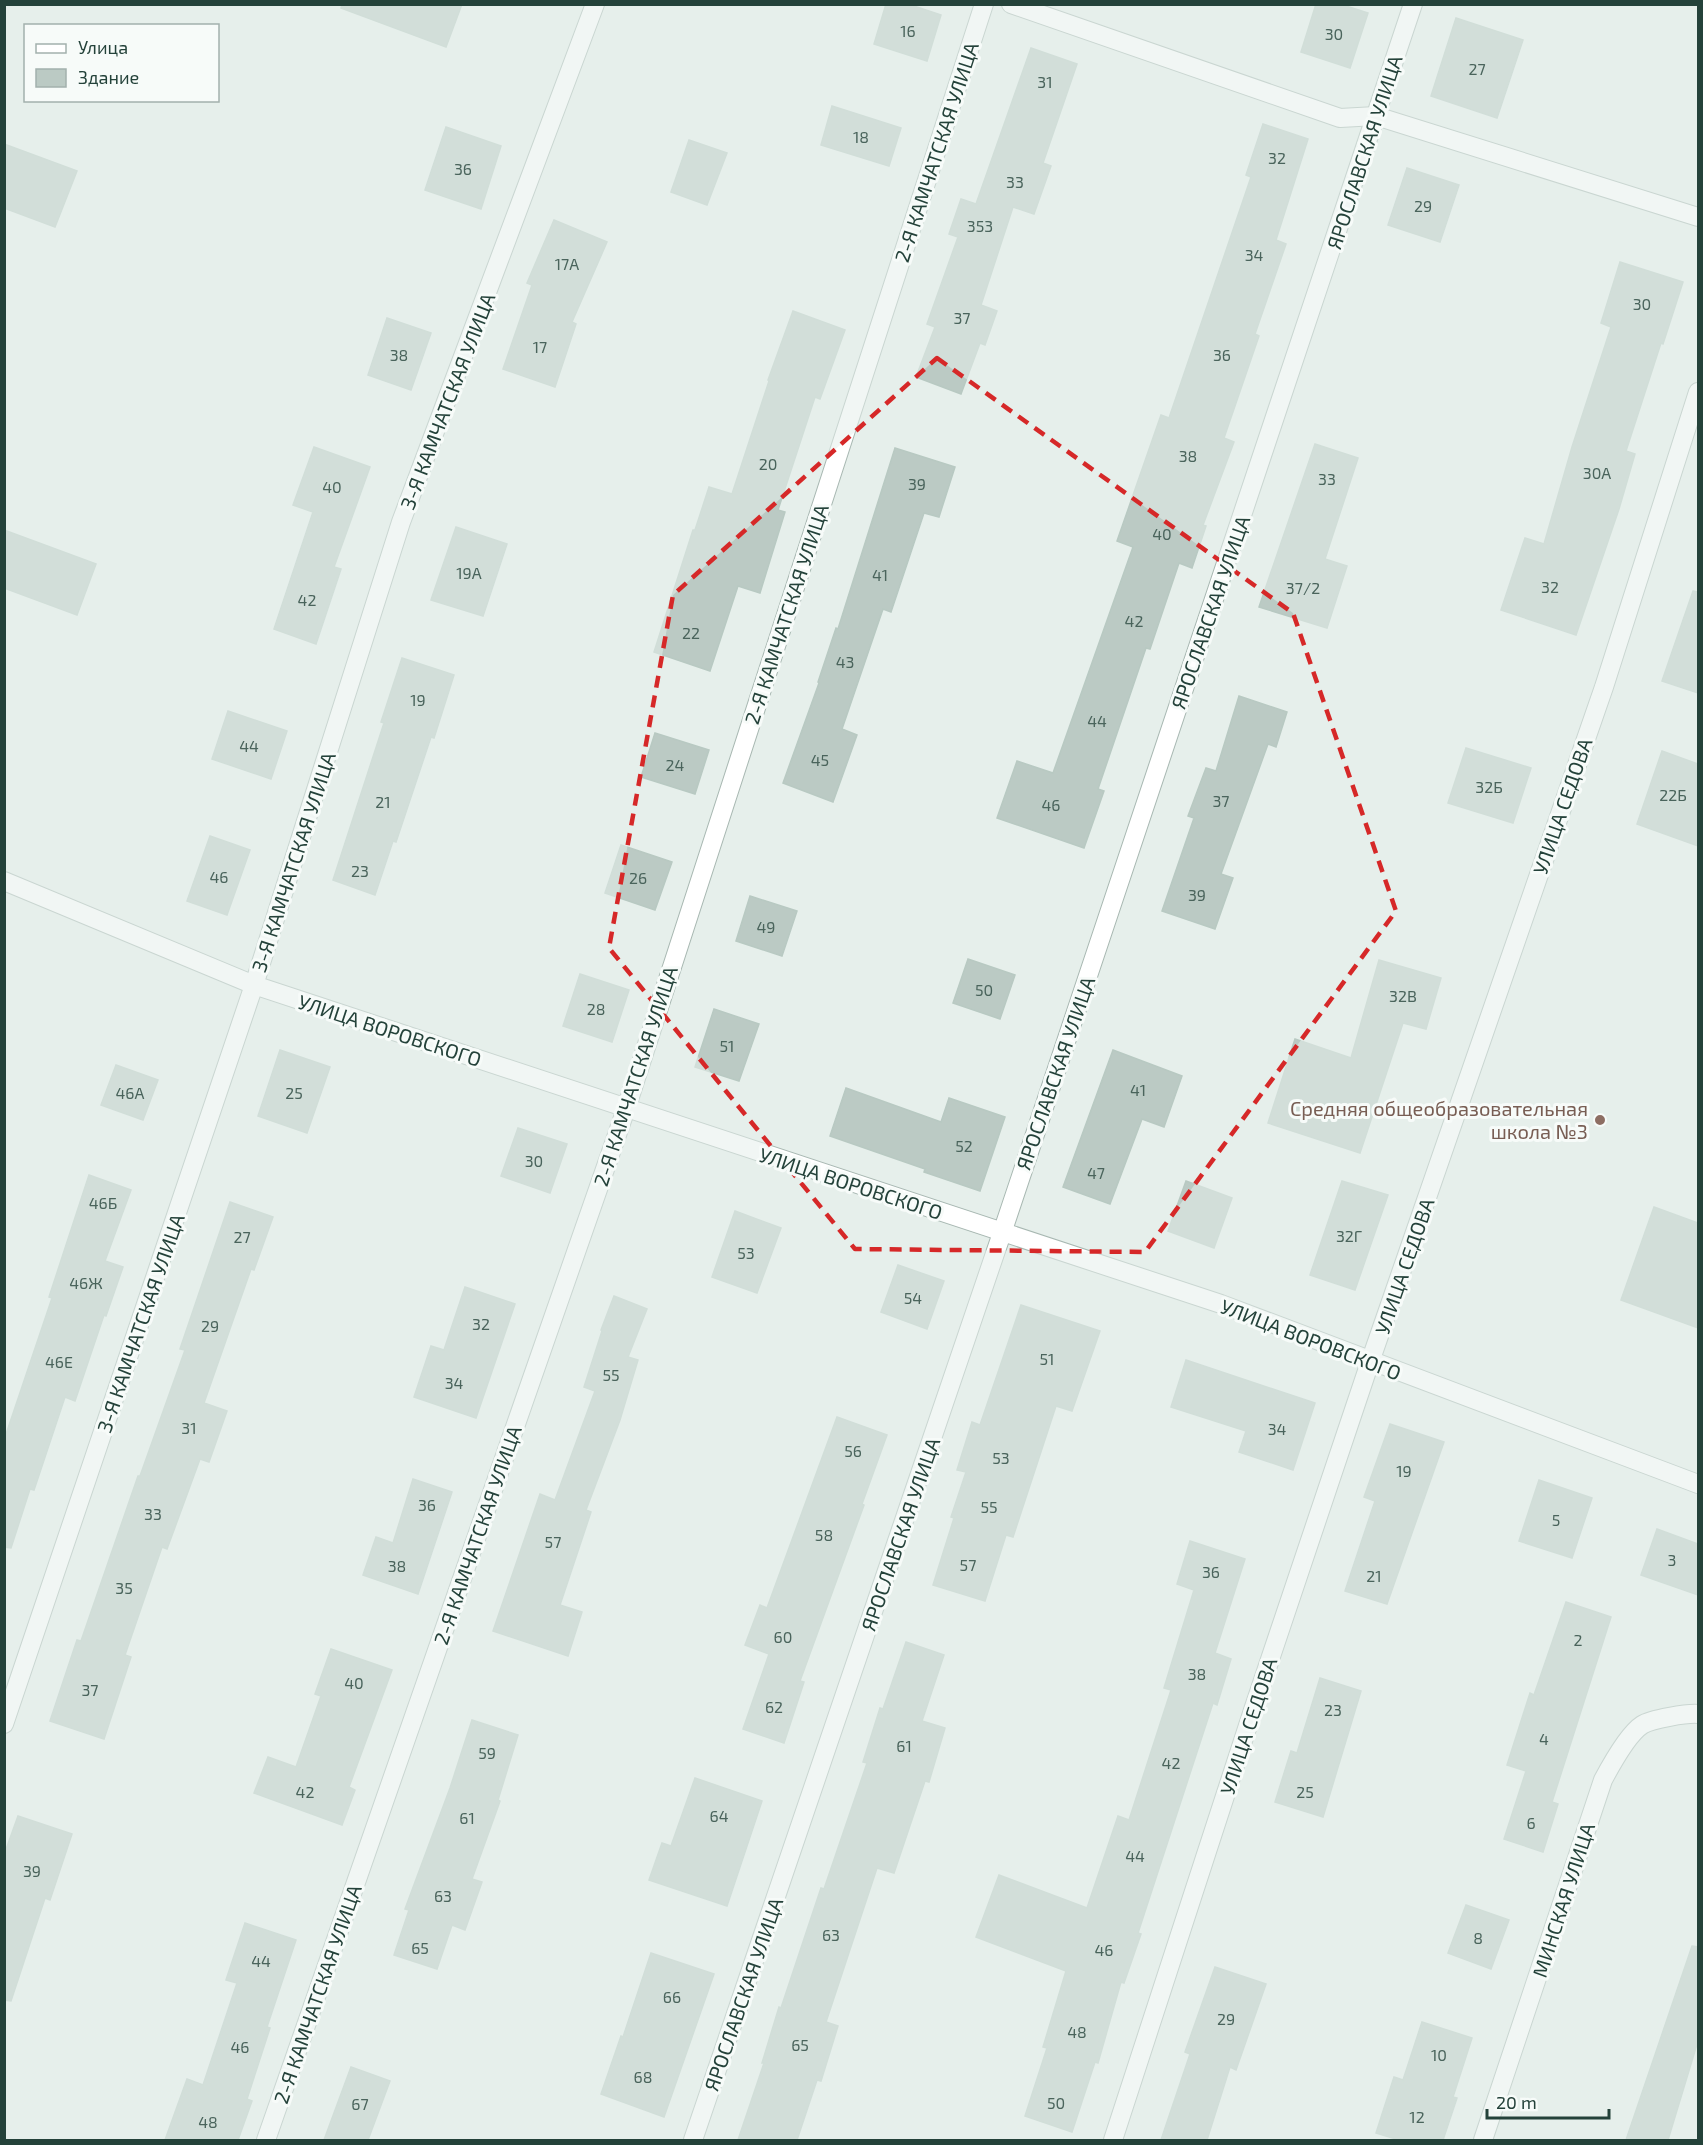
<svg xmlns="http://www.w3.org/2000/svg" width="1703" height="2145" font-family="'Exo 2',sans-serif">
	<rect width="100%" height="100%" fill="#e6efeb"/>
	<g fill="#bbcac4" stroke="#b8c9c2" stroke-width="1.5">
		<path d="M342,4h120l-16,43 -105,-39z"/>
		<path d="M886,4h22l33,11 -14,46 -53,-17z"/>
		<path d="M1316,4h24l28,9 -18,55 -49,-16z"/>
		<path d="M1456,18l67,22 -26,78 -66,-22z"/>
		<path d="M1031,48l46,16 -34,99 8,3 -17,48 -21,-7 -32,98 16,6 -12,34 -5,-2 -19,51 -45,-17 19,-50 -8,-3 31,-87 -9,-3 12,-35 15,5z"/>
		<path d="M832,106l69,22 -12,38 -68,-21z"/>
		<path d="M1263,124l45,15 -32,101 10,4 -31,90 4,2 -35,102 10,4 -31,83 3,1 -14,42 -13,-5 -29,86 -4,-1 -48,141 6,2 -20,57 -87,-30 20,-57 36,12 80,-226 -16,-6 44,-126 8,3 82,-241 -5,-2z"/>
		<path d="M446,127l55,19 -20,63 -56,-19z"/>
		<path d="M689,140l38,13 -20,52 -36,-13z"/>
		<path d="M4,144l73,27 -22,56 -51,-19z"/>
		<path d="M1407,168l52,17 -19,57 -52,-17z"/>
		<path d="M554,220l53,22 -35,80 4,2 -21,63 -52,-18 29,-84 -5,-2z"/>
		<path d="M1620,262l63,20 -20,62 -2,-1 -35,108 9,3 -16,55 -43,126 -75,-25 24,-72 19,6 28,-97 39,-120 -10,-4z"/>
		<path d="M793,311l52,19 -25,69 -5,-2 -37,113 7,2 -25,81 -22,-7 -28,85 -56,-19 39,-122h2l14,-43 23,7 37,-113 -1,-1z"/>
		<path d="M387,318l44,15 -20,57 -43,-15z"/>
		<path d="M1315,444l43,14 -33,101 22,7 -20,62 -68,-21z"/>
		<path d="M314,447l56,20 -36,100 7,2 -25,75 -42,-15 39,-117 -20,-7z"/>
		<path d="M895,448l60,19 -16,50 -15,-4 -33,99 -8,-3 -41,120 15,6 -24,67 -50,-19 36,-100 -1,-1 18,-54 2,1z"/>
		<path d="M456,527l51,17 -24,72 -52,-16z"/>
		<path d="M4,530l92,34 -19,51 -73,-27z"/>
		<path d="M1693,591l5,1v101l-36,-12z"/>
		<path d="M402,658l52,17 -20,63 -3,-1 -35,105 -3,-1 -18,54 -42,-15 51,-157 -3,-1z"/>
		<path d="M1239,696l48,16 -11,35 -8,-3 -47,130 12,4 -18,51 -53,-18 32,-93 -6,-2 18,-48 10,3z"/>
		<path d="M228,711l59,20 -16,48 -59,-20z"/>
		<path d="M655,733l54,17 -14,44 -54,-17z"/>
		<path d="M1466,748l65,20 -18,55 -65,-20z"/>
		<path d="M1662,751l36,13v82l-61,-22z"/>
		<path d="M210,836l40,14 -23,65 -40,-14z"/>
		<path d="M621,845l51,17 -17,48 -50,-17z"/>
		<path d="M750,896l47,15 -15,45 -46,-15z"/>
		<path d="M968,959l47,16 -15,44 -47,-16z"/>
		<path d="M1379,960l62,18 -15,51 -23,-6 -43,130 -92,-30 27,-84 56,19z"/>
		<path d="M580,974l49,16 -17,52 -49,-16z"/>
		<path d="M714,1009l45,15 -20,57 -44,-14z"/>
		<path d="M280,1050l50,17 -23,66 -49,-17z"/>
		<path d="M1113,1050l69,26 -18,51 -22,-8 -32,85 -47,-17z"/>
		<path d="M116,1065l42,15 -15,40 -42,-15z"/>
		<path d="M846,1088l95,34 8,-24 56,19 -25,74 -56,-19 1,-3 -95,-33z"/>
		<path d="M518,1128l49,16 -17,49 -49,-17z"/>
		<path d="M89,1175l42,15 -26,71 18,6 -17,49 -2,-1 -29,86 -10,-4 -31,93 -4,-1 -19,59 -7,-1v-107l48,-142 -3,-1z"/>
		<path d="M1186,1181l46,17 -18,50 -46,-17z"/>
		<path d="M1342,1181l46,14 -33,95 -45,-15z"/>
		<path d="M230,1202l43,15 -19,53 -3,-1 -47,134 23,8 -18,51 -9,-3 -33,90 -5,-2 -37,108 6,2 -27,82 -54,-18 27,-81 4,1 57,-165h2l45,-126 -5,-1z"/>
		<path d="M1654,1207l44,16v105l-77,-28z"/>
		<path d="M735,1211l46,17 -24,65 -45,-16z"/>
		<path d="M898,1265l46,16 -17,48 -46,-17z"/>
		<path d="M465,1287l50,17 -39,114 -62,-21 17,-51 13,4z"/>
		<path d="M614,1296l33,13 -19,48 10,3 -18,60 -34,90 5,2 -31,93 22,7 -14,44 -75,-25 47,-137 15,6 40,-109 -11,-4 18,-56 -1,-1z"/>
		<path d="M1021,1305l79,26 -28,80 -16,-5 -43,131 -7,-2 -21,66 -52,-16 21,-67 -3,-1 15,-45 -9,-2 15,-48 8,3z"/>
		<path d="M1186,1360l129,43 -22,67 -54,-18 7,-21 -75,-24z"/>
		<path d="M837,1417l50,18 -25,69 2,1 -64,176 4,1 -20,61 -41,-14 26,-75 -24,-9 15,-40 7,3z"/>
		<path d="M1390,1424l54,18 -57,162 -42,-13 30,-90 -11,-4z"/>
		<path d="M413,1479l39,13 -34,102 -55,-19 13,-38 17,6z"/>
		<path d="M1539,1480l53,18 -20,60 -53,-17z"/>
		<path d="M1657,1529l41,15v51l-57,-20z"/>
		<path d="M1190,1541l55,18 -30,94 16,6 -14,46 -4,-2 -75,230 3,1 -17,49 -3,-1 -23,81 -3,-1 -23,70 -47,-16 22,-68 -4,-1 23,-76 -90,-34 23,-62 88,33 31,-92 11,4 42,-130 -7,-2 30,-98 -17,-6z"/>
		<path d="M1566,1602l45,15 -59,185 6,2 -15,48 -39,-13 22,-68 -19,-6 23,-72 4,2z"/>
		<path d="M906,1642l38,13 -22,66 23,7 -16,54 -4,-1 -31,92 -17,-5 -51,154 12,4 -17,55 -4,-1 -20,60h-59l26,-77h-2l17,-56 2,1 40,-120 3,1 43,-126 -4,-1 17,-54 3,1z"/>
		<path d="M331,1649l61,21 -43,117 6,3 -13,35 -88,-32 14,-36 28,10 25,-71 -6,-2z"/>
		<path d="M1320,1678l41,13 -38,126 -48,-15 16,-51 6,2z"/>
		<path d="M472,1720l46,15 -20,65 2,1 -28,78 10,3 -17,48 -13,-5 -15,44 -43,-14 15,-45 -4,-1 45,-121z"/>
		<path d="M695,1778l67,23 -35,105 -78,-26 13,-37 9,3z"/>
		<path d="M18,1816l54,18 -22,66 -5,-2 -34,103 -7,-1v-145z"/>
		<path d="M1466,1905l43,15 -18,49 -43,-16z"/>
		<path d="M245,1923l51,17 -29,87 3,1 -23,71 5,2 -14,39h-73l22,-61 16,6 34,-102 -11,-3z"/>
		<path d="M1692,1946l6,1v94l-30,99h-42z"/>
		<path d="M651,1953l63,21 -50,143 -63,-23 20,-58 2,1z"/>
		<path d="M1215,1967l51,17 -30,86 -6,-3 -23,73h-46l29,-86 -5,-2z"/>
		<path d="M1422,2022l50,16 -19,59 4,1 -14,42h-44l-23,-7 18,-56 9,3z"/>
		<path d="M351,2067l39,14 -22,59h-44z"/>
	</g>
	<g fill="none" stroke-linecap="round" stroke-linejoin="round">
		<defs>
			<g id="minor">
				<path d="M1011,4l329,114 36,-2 322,101"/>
				<path d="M4,881l250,104 967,319 477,180"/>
				<path d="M4,1724l250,-739 147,-463 194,-518"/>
				<path d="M266,2140l360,-1031 358,-1105"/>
				<path d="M693,2140l309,-907 411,-1229"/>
				<path d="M1113,2140l141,-433 116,-345 234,-675 94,-295"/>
				<path d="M1483,2140l120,-360c8,-15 25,-46 39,-55 9,-6 46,-12 56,-11"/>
			</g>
		</defs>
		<use href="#minor" stroke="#a8b8b2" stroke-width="20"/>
		<use href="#minor" stroke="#fff" stroke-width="18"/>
	</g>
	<path d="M0 0H1703V2145H0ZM937,358l356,255 103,298 -251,341 -290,-3 -246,-301 64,-353z" fill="#e6efeb" fill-opacity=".55" fill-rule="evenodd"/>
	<path fill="none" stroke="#d62828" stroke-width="4.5" stroke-dasharray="12 8" stroke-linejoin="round" d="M937,358l356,255 103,298 -251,341 -290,-3 -246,-301 64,-353z"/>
	<circle fill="#8d6e63" stroke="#f7fbf9" stroke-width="2" cx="1600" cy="1120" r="6"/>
	<g text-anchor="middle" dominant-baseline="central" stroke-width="6" stroke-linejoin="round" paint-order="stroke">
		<g font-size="16" fill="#4a645c">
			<text x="908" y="30">16</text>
			<text x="1334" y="33">30</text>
			<text x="1477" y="68">27</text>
			<text x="1045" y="81">31</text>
			<text x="861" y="136">18</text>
			<text x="1277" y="157">32</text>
			<text x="463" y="168">36</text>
			<text x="1015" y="181">33</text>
			<text x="1423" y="205">29</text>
			<text x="980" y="225">353</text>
			<text x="1254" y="254">34</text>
			<text x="567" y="263">17А</text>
			<text x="1642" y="303">30</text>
			<text x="962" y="317">37</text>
			<text x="540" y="346">17</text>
			<text x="399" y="354">38</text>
			<text x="1222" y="354">36</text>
			<text x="1188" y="455">38</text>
			<text x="768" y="463">20</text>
			<text x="1597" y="472">30А</text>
			<text x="1327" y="478">33</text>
			<text x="917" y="483">39</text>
			<text x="332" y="486">40</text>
			<text x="1162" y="533">40</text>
			<text x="469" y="572">19А</text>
			<text x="880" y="574">41</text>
			<text x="1550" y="586">32</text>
			<text x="1303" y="587">37/2</text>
			<text x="307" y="599">42</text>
			<text x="1134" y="620">42</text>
			<text x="691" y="632">22</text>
			<text x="845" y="661">43</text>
			<text x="418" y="699">19</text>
			<text x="1097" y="720">44</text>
			<text x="249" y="745">44</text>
			<text x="820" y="759">45</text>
			<text x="675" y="764">24</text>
			<text x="1489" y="786">32Б</text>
			<text x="1673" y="794">22Б</text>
			<text x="1221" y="800">37</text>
			<text x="383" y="801">21</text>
			<text x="1051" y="804">46</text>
			<text x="360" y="870">23</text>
			<text x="219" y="876">46</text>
			<text x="638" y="877">26</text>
			<text x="1197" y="894">39</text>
			<text x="766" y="926">49</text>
			<text x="984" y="989">50</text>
			<text x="1403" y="995">32В</text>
			<text x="596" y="1008">28</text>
			<text x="727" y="1045">51</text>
			<text x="1138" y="1089">41</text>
			<text x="130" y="1092">46А</text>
			<text x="294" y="1092">25</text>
			<text x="964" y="1145">52</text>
			<text x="534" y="1160">30</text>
			<text x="1096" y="1172">47</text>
			<text x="103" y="1202">46Б</text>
			<text x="1349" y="1235">32Г</text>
			<text x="242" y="1236">27</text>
			<text x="746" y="1252">53</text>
			<text x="86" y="1282">46Ж</text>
			<text x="913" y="1297">54</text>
			<text x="481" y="1323">32</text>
			<text x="210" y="1325">29</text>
			<text x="1047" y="1358">51</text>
			<text x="59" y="1361">46Е</text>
			<text x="611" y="1374">55</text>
			<text x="454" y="1382">34</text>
			<text x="189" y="1427">31</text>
			<text x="1277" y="1428">34</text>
			<text x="853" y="1450">56</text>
			<text x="1001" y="1457">53</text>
			<text x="1404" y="1470">19</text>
			<text x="427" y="1504">36</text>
			<text x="989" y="1506">55</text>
			<text x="153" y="1513">33</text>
			<text x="1556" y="1519">5</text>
			<text x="824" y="1534">58</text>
			<text x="553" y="1541">57</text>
			<text x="1672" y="1559">3</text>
			<text x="968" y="1564">57</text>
			<text x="397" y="1565">38</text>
			<text x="1211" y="1571">36</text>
			<text x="1374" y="1575">21</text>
			<text x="124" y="1587">35</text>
			<text x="783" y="1636">60</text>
			<text x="1578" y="1639">2</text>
			<text x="1197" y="1673">38</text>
			<text x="354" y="1682">40</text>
			<text x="90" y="1689">37</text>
			<text x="774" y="1706">62</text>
			<text x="1333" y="1709">23</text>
			<text x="1544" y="1738">4</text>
			<text x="904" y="1745">61</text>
			<text x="487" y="1752">59</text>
			<text x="1171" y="1762">42</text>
			<text x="305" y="1791">42</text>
			<text x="1305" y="1791">25</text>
			<text x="719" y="1815">64</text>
			<text x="467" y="1817">61</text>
			<text x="1531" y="1822">6</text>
			<text x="1135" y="1855">44</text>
			<text x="32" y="1870">39</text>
			<text x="443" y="1895">63</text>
			<text x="831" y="1934">63</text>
			<text x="1478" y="1937">8</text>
			<text x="420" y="1947">65</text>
			<text x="1104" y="1949">46</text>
			<text x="261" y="1960">44</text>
			<text x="672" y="1996">66</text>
			<text x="1226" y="2018">29</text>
			<text x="1077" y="2031">48</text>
			<text x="800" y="2044">65</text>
			<text x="240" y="2046">46</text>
			<text x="1439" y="2054">10</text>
			<text x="643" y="2076">68</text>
			<text x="1056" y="2102">50</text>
			<text x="360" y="2103">67</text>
			<text x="1417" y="2116">12</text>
			<text x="208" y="2121">48</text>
		</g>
		<g font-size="20" fill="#24423a" stroke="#f7fbf9">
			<text transform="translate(936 152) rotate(-72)">2-Я КАМЧАТСКАЯ УЛИЦА</text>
			<text transform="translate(1364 152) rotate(-72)">ЯРОСЛАВСКАЯ УЛИЦА</text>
			<text transform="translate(447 401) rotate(-69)">3-Я КАМЧАТСКАЯ УЛИЦА</text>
			<text transform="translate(1210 612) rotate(-71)">ЯРОСЛАВСКАЯ УЛИЦА</text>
			<text transform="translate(786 614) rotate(-72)">2-Я КАМЧАТСКАЯ УЛИЦА</text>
			<text transform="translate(1562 806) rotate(-71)">УЛИЦА СЕДОВА</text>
			<text transform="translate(293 862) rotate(-72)">3-Я КАМЧАТСКАЯ УЛИЦА</text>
			<text transform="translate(390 1030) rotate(18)">УЛИЦА ВОРОВСКОГО</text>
			<text transform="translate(1055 1073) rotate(-71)">ЯРОСЛАВСКАЯ УЛИЦА</text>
			<text transform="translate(635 1076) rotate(-72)">2-Я КАМЧАТСКАЯ УЛИЦА</text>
			<text transform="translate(851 1183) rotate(18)">УЛИЦА ВОРОВСКОГО</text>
			<text transform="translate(1404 1266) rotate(-71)">УЛИЦА СЕДОВА</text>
			<text transform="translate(140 1323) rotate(-71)">3-Я КАМЧАТСКАЯ УЛИЦА</text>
			<text transform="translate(1311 1339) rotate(21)">УЛИЦА ВОРОВСКОГО</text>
			<text transform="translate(900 1534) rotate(-71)">ЯРОСЛАВСКАЯ УЛИЦА</text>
			<text transform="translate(477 1535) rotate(-71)">2-Я КАМЧАТСКАЯ УЛИЦА</text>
			<text transform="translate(1248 1726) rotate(-72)">УЛИЦА СЕДОВА</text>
			<text transform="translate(1563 1900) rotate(-72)">МИНСКАЯ УЛИЦА</text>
			<text transform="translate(317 1994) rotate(-71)">2-Я КАМЧАТСКАЯ УЛИЦА</text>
			<text transform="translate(743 1994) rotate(-71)">ЯРОСЛАВСКАЯ УЛИЦА</text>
		</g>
		<g font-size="20" fill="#785e54" stroke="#f7fbf9" text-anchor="end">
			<text x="1588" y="1108">Средняя общеобразовательная<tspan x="1588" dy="23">школа №3</tspan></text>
		</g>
	</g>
	<rect width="1703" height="2145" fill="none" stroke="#24423a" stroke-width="12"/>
	<rect x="24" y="24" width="195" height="78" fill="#f7fbf9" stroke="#a3b1ad" stroke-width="1.5"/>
	<rect x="36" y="44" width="30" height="9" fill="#ffffff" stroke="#a3b1ad" stroke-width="1.5"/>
	<text x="78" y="54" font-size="18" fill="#24423a">Улица</text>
	<rect x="36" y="69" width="30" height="18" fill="#bbcac4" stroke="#a3b1ad" stroke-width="1.5"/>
	<text x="78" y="84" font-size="18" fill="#24423a">Здание</text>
	<path d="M1487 2109v9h122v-9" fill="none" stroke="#24423a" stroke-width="3"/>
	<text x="1496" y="2109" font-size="18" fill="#24423a" stroke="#f7fbf9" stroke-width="4.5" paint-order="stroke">20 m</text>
</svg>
